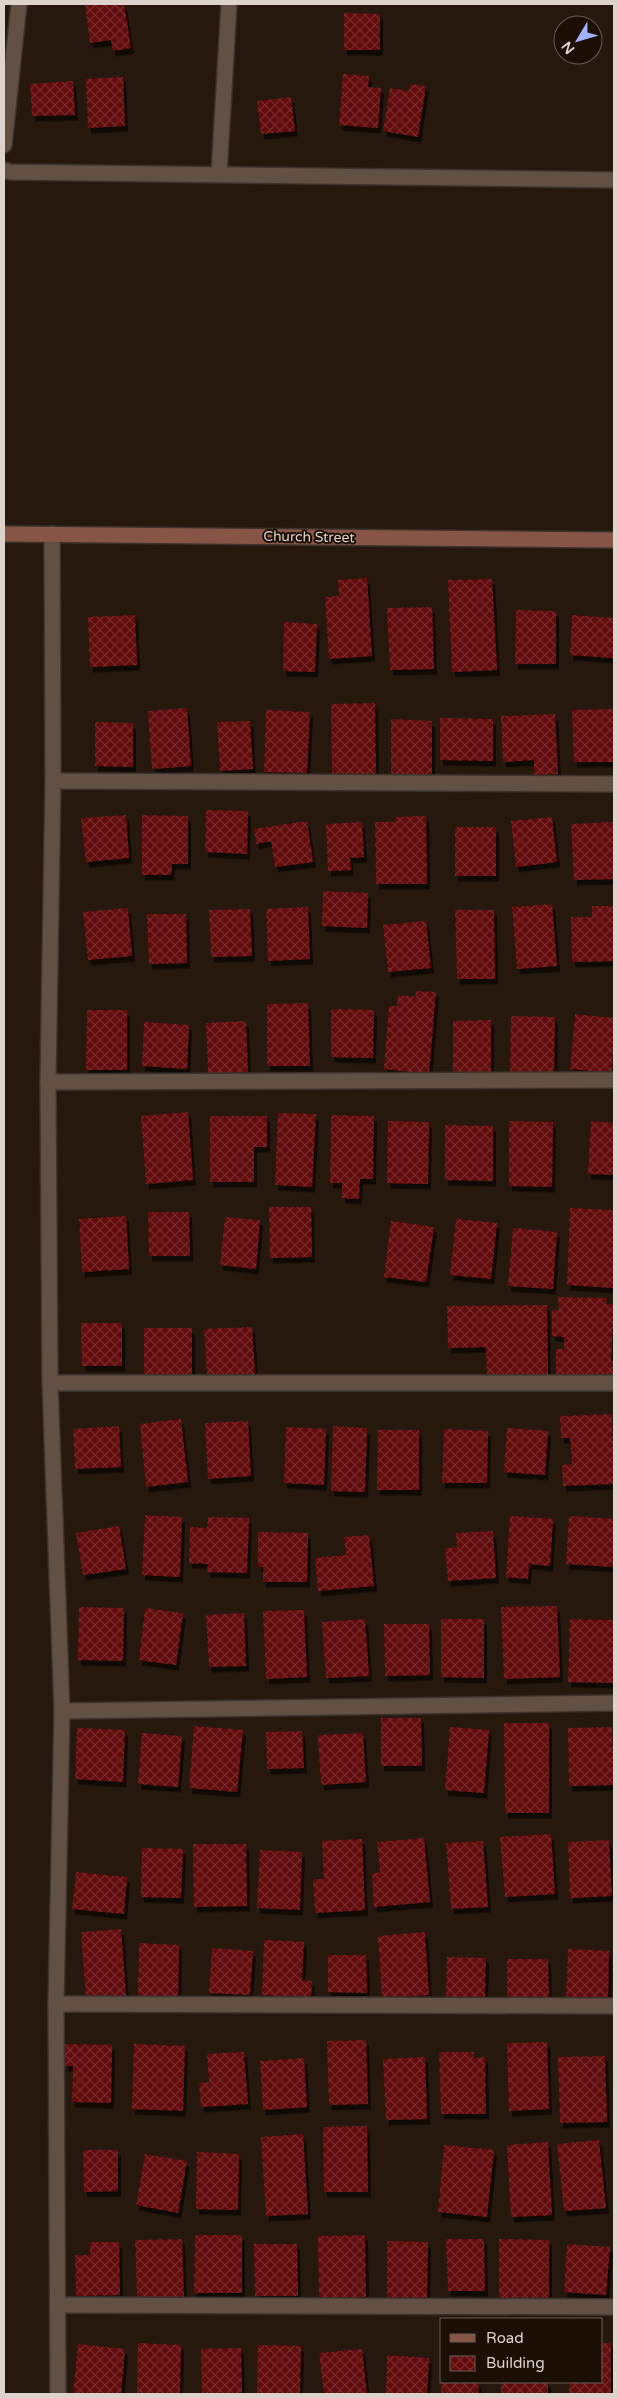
<svg xmlns="http://www.w3.org/2000/svg" width="618" height="2398" font-family="'Varela Round',sans-serif">
	<defs>
		<pattern id="building-cross-hatch" width="8" height="8" patternUnits="userSpaceOnUse" patternTransform="scale(1.25)"><rect width="8" height="8" fill="#620909"/><path d="M0 0l8 8M0 8l8-8" fill="none" stroke="#782c2c"/></pattern>
		<filter id="shadow"><feDropShadow dx="3" dy="5.5" stdDeviation="0" flood-color="#0009"/></filter>
	</defs>
	<rect width="100%" height="100%" fill="#26180c"/>
	<g fill="url(#building-cross-hatch)" filter="url(#shadow)">
		<path d="M85,4h39l7,44 -18,3 -2,-11 -21,3z"/>
		<path d="M344,13l36,1v36h-36z"/>
		<path d="M343,74l26,2 -1,11 13,1 -3,40 -39,-3z"/>
		<path d="M123,77l2,49 -37,2 -2,-49z"/>
		<path d="M73,81l2,34 -43,1 -2,-32z"/>
		<path d="M410,84l16,2 -8,51 -35,-6 7,-43 19,3z"/>
		<path d="M291,97l4,34 -34,3 -4,-33z"/>
		<path d="M367,578l5,78 -43,3 -4,-62 14,-1 -1,-16z"/>
		<path d="M492,579l5,91 -45,2 -4,-92z"/>
		<path d="M432,607l2,62 -44,1 -3,-62z"/>
		<path d="M516,610l40,1v53h-41z"/>
		<path d="M135,615l2,50 -47,2 -2,-50z"/>
		<path d="M572,615l42,3v40l-44,-3z"/>
		<path d="M284,622l33,2 -2,48 -32,-1z"/>
		<path d="M375,703l1,72h-44l-1,-71z"/>
		<path d="M187,708l4,58 -39,3 -4,-58z"/>
		<path d="M614,709v53h-40l-2,-52z"/>
		<path d="M266,710l44,2 -3,61 -43,-1z"/>
		<path d="M555,714l3,60 -24,1v-15l-31,2 -2,-46z"/>
		<path d="M440,718l53,1v42l-53,-1z"/>
		<path d="M391,719l41,2v55l-41,-1z"/>
		<path d="M250,721l3,48 -33,2 -3,-49z"/>
		<path d="M95,722l38,1v44l-38,-1z"/>
		<path d="M206,810l42,1 -1,43 -42,-2z"/>
		<path d="M126,815l3,43 -43,4 -5,-44z"/>
		<path d="M142,815l46,1v48h-16l-1,11h-29z"/>
		<path d="M426,816l1,68h-51l-1,-62h21l-1,-5z"/>
		<path d="M552,817l5,45 -41,5 -5,-46z"/>
		<path d="M307,821l6,41 -38,5 -4,-26 -15,3 -2,-15z"/>
		<path d="M362,822l2,35 -14,1 1,12 -23,1 -2,-47z"/>
		<path d="M614,822v57l-40,1 -3,-56z"/>
		<rect x="455" y="827" width="41" height="49"/>
		<path d="M323,891l45,2 -1,35 -45,-2z"/>
		<path d="M552,904l5,62 -40,3 -5,-62z"/>
		<path d="M592,906h22v55l-42,1 -1,-45h21z"/>
		<path d="M308,907l2,52 -42,2 -2,-52z"/>
		<path d="M128,908l4,48 -44,4 -5,-48z"/>
		<path d="M250,909l2,47 -41,1 -2,-47z"/>
		<path d="M455,910h39l1,69h-38z"/>
		<path d="M147,914h39l1,49 -38,1z"/>
		<path d="M426,921l5,47 -43,4 -5,-47z"/>
		<path d="M415,991l21,1 -7,82 -45,-5 5,-63h8l1,-11 18,2z"/>
		<path d="M308,1003l2,63h-43v-62z"/>
		<path d="M331,1009l43,1 -1,48 -42,-1z"/>
		<path d="M87,1010h40v60h-41z"/>
		<path d="M575,1014l39,4 -2,55 -42,-4z"/>
		<path d="M511,1016l44,1 -1,58 -44,-1z"/>
		<path d="M491,1020v53h-38v-52z"/>
		<path d="M246,1021l2,51 -40,2 -2,-51z"/>
		<path d="M144,1022l45,3 -2,44 -45,-3z"/>
		<path d="M188,1112l5,68 -47,4 -5,-68z"/>
		<path d="M278,1113l38,1 -4,73 -37,-2z"/>
		<path d="M331,1115l43,1 -1,63h-13l-1,20 -17,-1v-15h-12z"/>
		<path d="M210,1116h57v31h-13v35h-44z"/>
		<path d="M388,1121l41,1 -1,62 -41,-1z"/>
		<path d="M509,1121l44,1 -1,65 -43,-1z"/>
		<path d="M591,1121l23,2v52l-26,-1z"/>
		<path d="M445,1125l48,1v55l-48,-1z"/>
		<path d="M269,1207h42l1,50 -42,1z"/>
		<path d="M570,1208l44,2v78l-47,-3z"/>
		<path d="M148,1212h41l1,44h-41z"/>
		<path d="M126,1216l3,53 -47,3 -3,-53z"/>
		<path d="M225,1217l35,3 -4,49 -36,-4z"/>
		<path d="M456,1219l41,4 -6,56 -41,-4z"/>
		<path d="M391,1221l43,6 -8,55 -42,-5z"/>
		<path d="M513,1228l44,4 -4,57 -45,-3z"/>
		<path d="M558,1297l49,1 -1,6h8l-3,57h3v19l-58,-1v-30h8v-12l-12,-1v-26h7z"/>
		<path d="M547,1305l1,71 -61,1 -1,-30 -38,1 -1,-42z"/>
		<path d="M81,1323h41v43h-40z"/>
		<path d="M252,1327l3,47 -48,2 -3,-47z"/>
		<path d="M144,1328h48v47l-48,1z"/>
		<path d="M612,1414l2,70 -51,2 -1,-21 10,-1 -2,-26h-9l-1,-22z"/>
		<path d="M181,1419l7,63 -42,5 -6,-63z"/>
		<path d="M248,1421l3,55 -43,3 -3,-56z"/>
		<path d="M119,1426l2,41 -46,2 -2,-40z"/>
		<path d="M333,1426l34,2 -2,64 -34,-1z"/>
		<path d="M286,1427l40,2 -2,56 -40,-2z"/>
		<path d="M507,1428l41,3 -3,44 -41,-3z"/>
		<path d="M444,1429l44,2 -1,52h-45z"/>
		<path d="M378,1430h41v60h-42z"/>
		<path d="M145,1515l37,2 -2,60 -38,-2z"/>
		<path d="M510,1516l43,3 -3,47 -21,-2 -1,15 -22,-2z"/>
		<path d="M569,1516l45,3 -1,48 -47,-3z"/>
		<path d="M208,1517l41,1 -2,55 -40,-1 1,-8 -19,-1 1,-36 17,1z"/>
		<path d="M119,1526l7,43 -43,6 -7,-42z"/>
		<path d="M493,1531l3,47 -48,3 -3,-33 12,-1 -1,-14z"/>
		<path d="M258,1532l50,1 -1,49h-44v-15h-5z"/>
		<path d="M369,1535l5,51 -56,5 -3,-33 31,-3 -2,-18z"/>
		<path d="M557,1606l3,71 -56,2 -3,-72z"/>
		<path d="M79,1607l45,1 -1,53 -45,-1z"/>
		<path d="M145,1608l38,5 -7,52 -37,-5z"/>
		<path d="M304,1610l3,67 -41,2 -3,-68z"/>
		<path d="M244,1613l2,53 -37,1 -3,-52z"/>
		<path d="M365,1619l4,57 -43,2 -4,-56z"/>
		<path d="M441,1619h43v59l-43,-1z"/>
		<path d="M570,1619l44,1 -1,63 -45,-1z"/>
		<path d="M384,1624h45l1,51 -45,1z"/>
		<path d="M381,1718h40l1,48h-41z"/>
		<path d="M504,1723h45v90h-44z"/>
		<path d="M194,1726l49,4 -6,62 -48,-4z"/>
		<path d="M450,1727l39,3 -5,63 -39,-3z"/>
		<path d="M612,1727l2,58 -45,1 -1,-58z"/>
		<path d="M77,1728l48,2 -2,52 -48,-3z"/>
		<path d="M302,1731l2,37 -37,1 -1,-37z"/>
		<path d="M142,1733l40,3 -4,51 -40,-3z"/>
		<path d="M363,1733l3,49 -45,3 -3,-50z"/>
		<path d="M551,1834l4,60 -50,3 -5,-60z"/>
		<path d="M424,1838l6,64 -56,5 -2,-33 8,-2 -3,-30z"/>
		<path d="M362,1839l3,71 -50,3 -2,-34h11l-2,-38z"/>
		<path d="M609,1840l3,56 -42,2 -2,-56z"/>
		<path d="M483,1841l5,66 -37,2 -5,-66z"/>
		<path d="M193,1844h53l1,62 -53,1z"/>
		<path d="M142,1848l41,1 -2,49 -40,-1z"/>
		<path d="M260,1850l42,2 -2,58 -43,-2z"/>
		<path d="M76,1872l51,5 -3,37 -52,-5z"/>
		<path d="M121,1929l5,66 -40,3 -5,-66z"/>
		<path d="M425,1932l4,63 -47,3 -4,-62z"/>
		<path d="M264,1940l40,2 -2,38 10,1 -1,17 -49,-3z"/>
		<path d="M139,1943l40,2 -1,53 -40,-1z"/>
		<path d="M212,1948l41,3 -3,44 -41,-2z"/>
		<path d="M568,1949l41,2 -1,49 -42,-1z"/>
		<path d="M328,1955h38l1,38 -39,-1z"/>
		<path d="M447,1957l39,1 -1,41 -39,-1z"/>
		<path d="M507,1959h41l1,42 -42,1z"/>
		<path d="M366,2040l2,64 -39,1 -2,-64z"/>
		<path d="M547,2042l2,67 -40,2 -2,-68z"/>
		<path d="M65,2044l47,1 -1,58 -39,-1 1,-36h-8z"/>
		<path d="M134,2044l51,2 -2,65 -51,-2z"/>
		<path d="M244,2052l4,52 -47,3 -2,-24 10,-1 -2,-28z"/>
		<path d="M439,2052h35v6l11,-1 1,57h-45z"/>
		<path d="M605,2056l2,66 -47,1 -2,-66z"/>
		<path d="M425,2057l2,62 -41,1 -3,-61z"/>
		<path d="M304,2058l3,49 -44,3 -3,-49z"/>
		<path d="M367,2126l1,66h-44l-1,-65z"/>
		<path d="M303,2134l5,80 -42,2 -5,-79z"/>
		<path d="M599,2140l7,68 -42,3 -7,-67z"/>
		<path d="M548,2142l4,73 -41,2 -4,-72z"/>
		<path d="M444,2145l50,5 -7,67 -49,-5z"/>
		<path d="M83,2150h35v41l-34,1z"/>
		<path d="M197,2152l42,2 -1,56 -42,-1z"/>
		<path d="M145,2154l42,7 -9,52 -42,-8z"/>
		<path d="M195,2235h47v58h-48z"/>
		<path d="M365,2235l1,62 -47,1 -1,-62z"/>
		<path d="M182,2239l2,58 -47,1 -2,-58z"/>
		<path d="M446,2239h38l1,52h-37z"/>
		<path d="M499,2239l50,1v60l-50,-1z"/>
		<path d="M387,2241l41,1 -1,58h-40z"/>
		<path d="M90,2242h29l1,53 -44,1 -1,-41h15z"/>
		<path d="M254,2244h43l1,52h-43z"/>
		<path d="M567,2244l43,3 -4,48 -42,-3z"/>
		<path d="M138,2343l43,2 -1,49h-43z"/>
		<path d="M602,2343h9v51h-42v-12h33z"/>
		<path d="M78,2344l47,5 -4,45h-48z"/>
		<path d="M258,2345l43,1 -1,48h-43z"/>
		<path d="M241,2348l1,46h-40l-1,-45z"/>
		<path d="M362,2349l5,45h-43l-5,-41z"/>
		<path d="M387,2355l42,3 -2,36h-41z"/>
		<path d="M442,2382h37l-1,12h-37z"/>
		<rect x="501" y="2382" width="47" height="12"/>
	</g>
	<g fill="none" stroke-linecap="round" stroke-linejoin="round">
		<defs>
			<g id="street">
				<path d="M4,145l15,-141"/>
				<path d="M4,170l6,2 604,8"/>
				<path d="M219,174l10,-170"/>
				<path d="M52,534l1,247 -5,301 2,301 12,328 -6,293 2,390"/>
				<path d="M53,781l561,3"/>
				<path d="M48,1082l566,-2"/>
				<path d="M50,1383h564"/>
				<path d="M62,1711l552,-8"/>
				<path d="M56,2004l558,2"/>
				<path d="M58,2305l556,2"/>
			</g>
			<path id="secondary" d="M4,534l610,6"/>
		</defs>
		<use href="#street" stroke="#3c322d" stroke-width="18"/>
		<use href="#secondary" stroke="#3c322d" stroke-width="18"/>
		<use href="#street" stroke="#615043" stroke-width="15"/>
		<use href="#secondary" stroke="#865545" stroke-width="15"/>
	</g>
	<g text-anchor="middle" dominant-baseline="central" stroke-width="4" stroke-linejoin="round" paint-order="stroke">
		<g font-size="14" fill="#ded3cc" stroke="#1c0f05">
			<text transform="translate(309 537) rotate(1)">Church Street</text>
		</g>
	</g>
	<rect width="618" height="2398" fill="none" stroke="#ded3cc" stroke-width="10"/>
	<rect x="440" y="2318" width="162" height="65" fill="#1c0f05" stroke="#6a5d55"/>
	<rect x="450" y="2334" width="25" height="8" fill="#865545" stroke="#6a5d55"/>
	<text x="486" y="2343" font-size="15" fill="#ded3cc">Road</text>
	<rect x="450" y="2356" width="25" height="15" fill="url(#building-cross-hatch)" stroke="#6a5d55"/>
	<text x="486" y="2368" font-size="15" fill="#ded3cc">Building</text>
	<g transform="translate(578 40) rotate(232)"><circle r="24" fill="#1c0f05" stroke="#6a5d55"/>
	<path d="M0-4L9 19L0 12L-9 19Z" fill="#a1b3fd"/>
	<text y="-8" font-size="14" font-weight="bold" text-anchor="middle" fill="#ded3cc">N</text>
	</g>
</svg>
